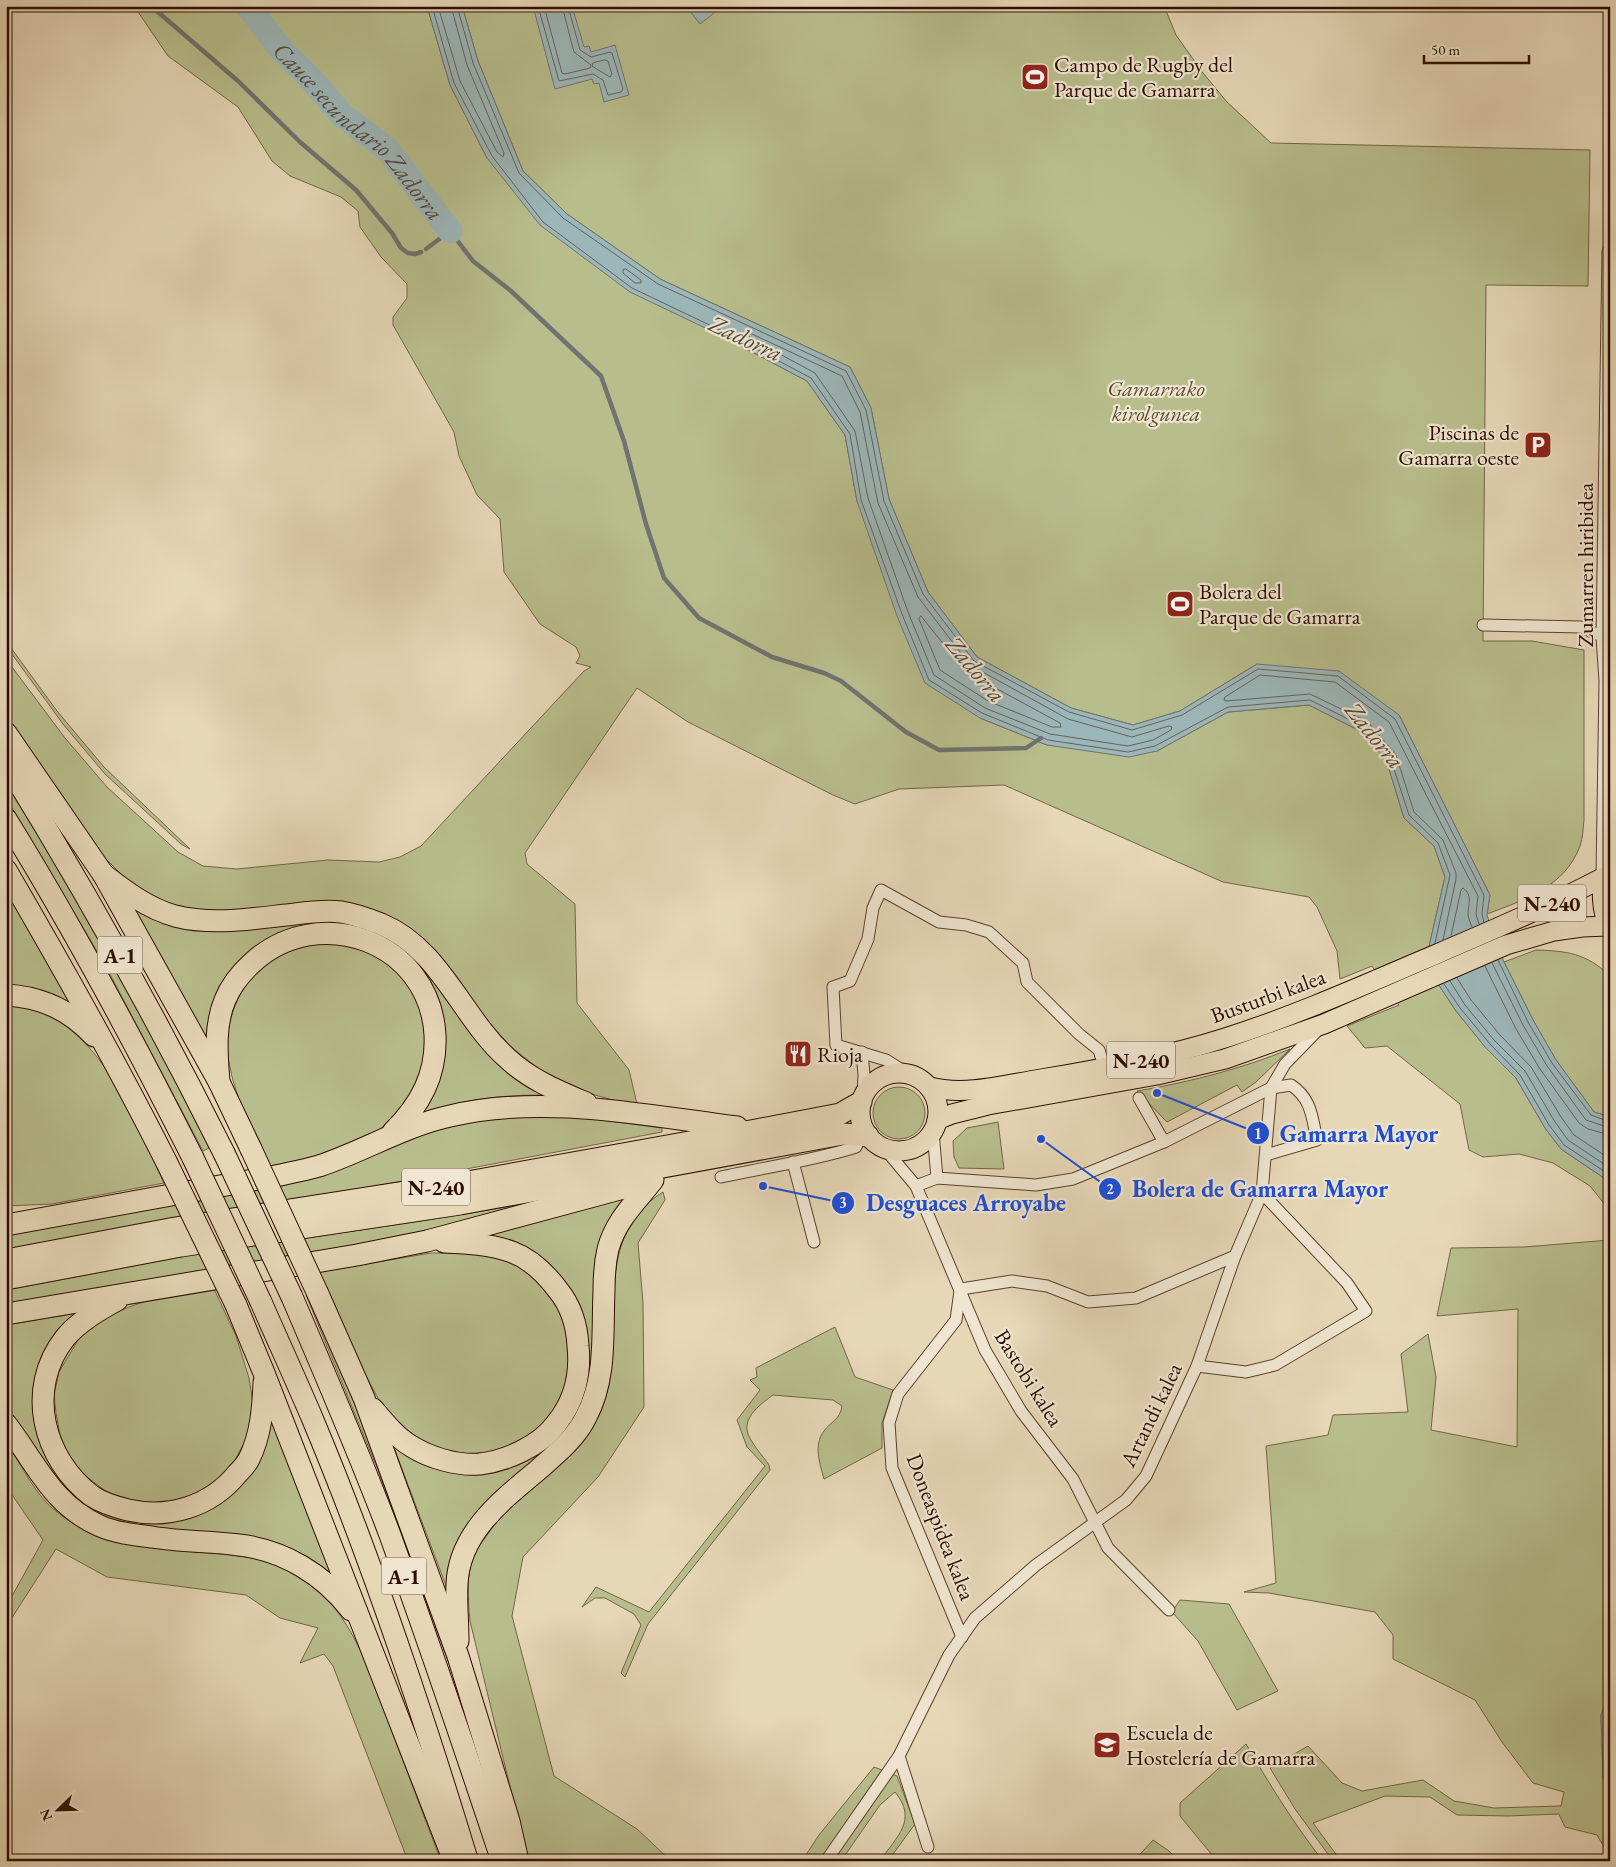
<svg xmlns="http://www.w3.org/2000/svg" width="1616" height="1867" font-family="'EB Garamond',serif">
	<rect width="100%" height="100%" fill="#e6d7b7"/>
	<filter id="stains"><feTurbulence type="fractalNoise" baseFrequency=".004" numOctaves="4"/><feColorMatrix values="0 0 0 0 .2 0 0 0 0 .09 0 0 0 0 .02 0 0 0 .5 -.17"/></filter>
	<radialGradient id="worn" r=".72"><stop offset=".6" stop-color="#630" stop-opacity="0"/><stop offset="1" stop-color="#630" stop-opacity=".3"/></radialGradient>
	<g fill="#b8bd8c" stroke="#736546">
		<path d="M134,6h293l23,79 37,73 233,177 87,46 38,54 12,66 123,217 67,27 110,6 71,-39 81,-7 51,26 26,28 18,59 30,28 11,31 -20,87 31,47 30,37 30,30 29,50 16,21 49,33v29l-20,-25 -37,-23 -34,-9 -36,3 -14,-7 -9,-46 -73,-58 -22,2 -18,-22 52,-21 -27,-39 -32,13 -3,-28 -20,-44 -8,-10 -86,-15 -219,-97 -105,4 -44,15 -22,-9 -145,-73 -51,-34 -112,165 2,11 48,40 2,99 52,67 8,34 -17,-2 -43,-12 -37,-20 -35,-28 -32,-38 -34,-49 -25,-24 -31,-16 -164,-3 -39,-3 -46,-22 -43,-43 -85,-126v-59l59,79 42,49 71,65 25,14 34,3 91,-9 51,2 21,-5 21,-11 163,-175 7,-4 -15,-4 4,-7 -4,-9 -36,-23 -36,-52 -4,-53 -23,-24 -18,-39 -5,-24 -61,-107v-8l14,-19v-14l-26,-27 -21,-30 -2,-16 -17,-14 -51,-21 -18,-15 -34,-54 -70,-51z"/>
		<path d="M462,6h702l12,29 27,38 24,29 44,41 319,7 -2,136 -102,-1 -3,356h49l52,9v170c-1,8 -1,18 -4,26 -15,41 -56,54 -93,68l3,-19 -91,-180 -142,-51 -77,47 -47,14 -62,-17 -94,-51 -49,-65 -39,-93 -18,-91 -21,-41 -190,-88 -93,-65 -44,-43 -45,-110z"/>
		<path d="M6,641l51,70 47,56 86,82 -9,-5 -76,-70 -42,-50 -57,-78z"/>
		<path d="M6,781l106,178 99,188 -8,4 -99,-188 -98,-165z"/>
		<path d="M6,889l68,117 -68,-19z"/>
		<path d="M131,907l210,14 58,20 146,154c-44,0 -82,4 -123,19l22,-80 -56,-89 -122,-3 -57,102z"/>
		<path d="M342,943l27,10 19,11 19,18 16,26 3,32 -2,25 -16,37 -24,24 -29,18 -57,18 -26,7c-18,-34 -36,-68 -43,-106 -7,-34 7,-71 31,-95 8,-9 39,-22 51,-24 10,-1 21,-1 31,-1z"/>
		<path d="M1536,950c31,1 50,3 74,26v141l-16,-5 -38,-52 -23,-40 -29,-58z"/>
		<path d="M6,1004c89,5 126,111 158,179l-112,21 -46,2z"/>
		<path d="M1290,1049l-34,33 -14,10 -5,-7 -70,37 -30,-31c53,-9 104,-22 153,-42z"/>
		<circle cx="899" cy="1113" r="26"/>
		<path d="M557,1114l105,14v4l-307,58 -349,61v-18l458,-114z"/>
		<path d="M998,1122l6,47 -45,-1 -5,-11 -1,-16 14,-13z"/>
		<path d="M631,1191l-22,34 -15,157 -22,47 -49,46 -75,116 -55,-146 63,26 112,-53 5,-121 -90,-62z"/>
		<path d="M663,1192l2,8 -27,43 5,60 1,104 -46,70 -75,80 -11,59 42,160 83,53 34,32h-143l-58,-240c-2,-22 -4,-46 4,-68 3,-5 7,-10 11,-15 31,-48 91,-71 115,-125 32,-72 -16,-172 63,-221z"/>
		<path d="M531,1203l-94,28 -431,77v-18l184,-35 232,-34z"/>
		<path d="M1610,1240v453l-9,22 2,62 7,19v61l-13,-22 -32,-8 -6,-13 -51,2 -51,-1 -27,-18 -45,-1 -72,27 28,38h-8l-38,-52 -25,-41 38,-22 34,37 20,8 61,-11 31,21 40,7 67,-2 3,-14 -31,-9 -31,-41 -27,-42 -82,-41v-24l-18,-23 -106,-19 -25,-1 32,-9 -10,-137 62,-11 5,-20 75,-3 -7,-58 27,-20 8,43 -5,53 86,17 1,-138 -81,7 14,-68 73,-1z"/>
		<path d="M431,1253c30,0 53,-1 81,10 5,2 10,3 14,6 35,25 56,80 39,121 -19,46 -69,72 -117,61 -24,-6 -47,-19 -62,-39 -5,-7 -9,-16 -13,-23 -22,-37 -37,-78 -54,-117z"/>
		<path d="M214,1289l22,47 13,42 5,31 -5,25 -14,26 -13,17 -24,15 -28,12 -35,1 -28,-13 -24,-18 -15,-18 -8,-21 -4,-22 -2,-18 5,-23 22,-37 18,-15 30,-13 20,-7z"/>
		<path d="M311,1294l73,173 74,221 -80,-218 -72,-175z"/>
		<path d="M76,1313l-17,19 -22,51 41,110 107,25 81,-85 7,-13 61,161 -34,-24 -165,-26 -50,-23 -37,-34 -42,-61v-88z"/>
		<path d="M835,1327l20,50 38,13 -11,33v25l-58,31c-4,-15 -11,-34 0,-48 7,-10 16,-11 18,-25l-9,-6 -60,-5c-11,8 -31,22 -25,39 4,10 14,21 21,31l1,5 -122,154 -23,53 -4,-4 20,-48 -7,-11 -29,-16h-10l-13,9 14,-20 53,25 116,-146 -18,-19 -10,-27 23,-30 -10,-10 7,-3 -1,-9z"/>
		<path d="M6,1442c12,18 26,45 40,60 43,44 108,47 165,51 35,3 72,7 100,30 46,39 63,100 83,154 16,41 31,83 47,124h-33l-75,-195 -9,-12 -24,9 18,-35 -38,-10 -34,-23 -139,-18 -51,-28 -50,78v-20l37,-67 -37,-54z"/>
		<path d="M1180,1600l49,4 49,87 -41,19 -39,-69 -26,-29z"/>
		<path d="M1246,1744c24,41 48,80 77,117h-106l-37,-45v-13z"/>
		<path d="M874,1767l8,3 -62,91h-18l17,-26z"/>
		<path d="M892,1774l5,2 18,48 -27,37h-8c17,-25 38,-41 15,-69l-15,13 -39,56h-9z"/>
		<path d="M1153,1840l16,11 9,10h-44z"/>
	</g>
	<g fill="#9cb7b9" stroke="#70736f">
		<path d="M427,6h35l16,55 45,110 44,43 93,65 190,88 21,41 18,91 39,93 49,65 94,51 62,17 47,-14 77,-47 82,7 60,44 91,180 -3,20 17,47 29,58 23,40 38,52 16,5v65l-49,-33 -16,-21 -29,-50 -30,-30 -30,-37 -31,-47 20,-87 -11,-31 -30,-28 -18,-59 -26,-28 -51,-26 -81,7 -71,39 -28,6 -82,-12 -67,-27 -55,-35 -28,-67 -40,-115 -12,-66 -38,-54 -87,-46 -90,-43 -90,-67 -53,-67 -37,-73z"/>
		<path d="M533,6h39l12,41 5,-1 2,6 24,-7 14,50 -25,7 -5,-19 -5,1 -2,-5 -37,10z"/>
		<path d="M686,6h37l-23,18z"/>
		<path d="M1610,1693v103l-7,-19 -2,-62z"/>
	</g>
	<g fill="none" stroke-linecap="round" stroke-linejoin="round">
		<g stroke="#65625d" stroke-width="1">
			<path d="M432,6l22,77 38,73 51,66 89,66 90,43 89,47 39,56 11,66 41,114 27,66 53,33 66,27 80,12 27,-6 73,-39 82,-7 52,26 28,31 19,58 29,28 12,32 -15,68"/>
			<path d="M438,6l22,75 37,71 6,5 1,-4 -37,-88 -16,-59"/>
			<path d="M457,6l16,57 46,110 44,45 95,66 188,87 20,39 18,91 39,93 51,67 95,51 63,18 50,-15 76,-46 80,7 57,43 89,176 -2,19 2,8"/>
			<path d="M538,6l21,75 34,-7 10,6 5,15 13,-3 2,-3 -11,-36 -2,-1 -19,5 -11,-7 -12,-44"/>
			<path d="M544,6l18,67 3,1 25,-6 1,-3 -17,-13 -12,-46"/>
			<path d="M605,60l3,1 4,13 -2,3 -18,-11 1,-3z"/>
			<path d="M626,269l15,11v3h-6l-12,-10v-3z"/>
			<path d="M749,334h3l90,42 18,36 18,91 40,94 52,68 98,54 64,18 37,-11 3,1 -1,3 -18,10 -25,6 -78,-12 -65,-26 -51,-33 -26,-63 -40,-114 -13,-67 -40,-58 -65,-35z"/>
			<path d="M921,616l45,56 94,51 1,4h-9l-64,-26 -48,-31 -21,-51z"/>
			<path d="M1451,936l10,-46 2,-2c10,7 5,16 5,27 1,4 2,8 4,12"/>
			<path d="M1443,940l13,-61v-6l-13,-33 -29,-28 -18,-57 -28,-33 -58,-28 -84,7 -2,-1 1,-3 35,-22 75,7 54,40 89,174 -2,18 3,10"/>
			<path d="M1498,960l30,62 24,41 39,52 19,7"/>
			<path d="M1492,963l31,62 24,41 39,54 24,8"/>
			<path d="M1485,966l31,63 24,40 39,54 9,6 22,6"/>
			<path d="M1457,978l14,22 29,35 31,32 30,50 13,18 36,24"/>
			<path d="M1450,981l15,24 29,35 31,31 30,51 13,18 42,28"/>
			<path d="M1444,984l16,24 30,36 30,31 29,50 15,20 46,30"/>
			<path d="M1610,1706l-4,10 2,59 2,6"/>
		</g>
		<g stroke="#70736f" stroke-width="4.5">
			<path d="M151,6l87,75 62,61 56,48 36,43 9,15 7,5 7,1 6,-2"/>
			<path d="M426,249l24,-18 23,30 38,30 90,85 23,65 22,83 18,54 35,40 73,39 52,16 17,8 65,51 33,18 87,-2 15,-10"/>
		</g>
		<path stroke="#9cb7b9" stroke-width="25" id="s1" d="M248,6l31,41 32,32 31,36 45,34 63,82"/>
		<defs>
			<g id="minor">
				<path d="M1483,625l98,2 23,10"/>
				<path d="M862,1052l2,23 -1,22"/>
				<path d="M908,1074l-22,-14 -50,-15 -3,-58 17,-6 18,-42 5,-31 8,-18 58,32 27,3 23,7 34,31 4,19 52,52 20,16 6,19"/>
				<path d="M1139,1098l25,44"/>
				<path d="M933,1132l4,46"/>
				<path d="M885,1149l31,37 69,164 36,61 52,68 35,69 61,62"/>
				<path d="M793,1162l21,80"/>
				<path d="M721,1177c45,-10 91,-16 135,-30l5,-12"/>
				<path d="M916,1186l21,-8 99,7 37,-6 91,-37 107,-54 20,-3c21,14 21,33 26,55l-51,15"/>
				<path d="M961,1289l51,-8 35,5 41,16 48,-4 99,-42"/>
				<path d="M960,1291l-4,29 -58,74 -9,29 3,45 70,169"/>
				<path d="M1197,1366l49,6 29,-7 91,-54 -19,-28 -85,-90"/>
				<path d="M899,1756l29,91"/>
				<path d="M826,1861l73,-105 50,-101 26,-37 61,-53 90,-65 20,-24 51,-110 38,-110 27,-63 9,-105 14,-24 34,-35"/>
			</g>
			<path id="tertiary" d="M1604,877l3,-196 -3,-44 6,-385"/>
			<path id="primary" d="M1610,874l-6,3c-3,18 -2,31 4,49h2"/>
			<g id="trunk">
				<circle cx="899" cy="1112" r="39"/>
				<path d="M929,1087c37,9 75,-2 112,-8 62,-10 124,-22 184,-41 66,-21 130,-49 193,-76 63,-27 125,-53 186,-85"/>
				<path d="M937,1120l15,-6 36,-9 169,-30 68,-16 99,-35 182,-79 48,-14 28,-4 26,-1"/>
			</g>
			<g id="motorway">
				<path d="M6,733l97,141 116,208 32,67"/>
				<path d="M6,762c79,128 151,257 218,391"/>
				<path d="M6,819c68,110 129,224 187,339"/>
				<path d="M6,870c56,96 111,194 161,293"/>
				<path d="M103,874c22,17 44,34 72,42 39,10 81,2 120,-2 15,-2 31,-4 46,-2 13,2 27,7 40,12 60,25 80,93 126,134 22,21 51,33 79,45"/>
				<path d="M6,995c36,2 64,15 88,41"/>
				<path d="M219,1082c-2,-27 -5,-56 6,-82 6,-15 16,-27 27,-37 67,-62 178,-21 183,72 2,40 -15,70 -42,97"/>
				<path d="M6,1225l269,-49c14,-3 30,-6 44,-10 45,-15 85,-40 131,-50 94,-22 192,-1 287,11"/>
				<path d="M6,1260l169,-32 287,-45 294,-53 84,-16 21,-12"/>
				<path d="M6,1279l175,-33 279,-42 383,-70 25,2"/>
				<path d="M318,1294l46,104 94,258 51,165 9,40"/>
				<path d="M292,1297c34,79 68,158 98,238 39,108 76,217 112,326"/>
				<path d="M117,1300c-18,10 -39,22 -52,38 -40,51 -22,121 27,158 10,7 24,11 36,14 40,9 82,-3 109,-36 4,-4 9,-9 12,-15 12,-24 14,-51 15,-77"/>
				<path d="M261,1302c17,39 35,78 52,118 60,143 109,291 154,439"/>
				<path d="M236,1305l28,68 190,488"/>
				<path d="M6,1314l351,-59 70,-14 215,-58"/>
				<path d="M373,1409c11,13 23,28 38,37 19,12 47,20 69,18 26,-3 60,-18 76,-40 18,-22 25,-50 22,-78 -1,-20 -7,-40 -20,-56 -12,-16 -27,-31 -46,-38 -22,-8 -45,-9 -68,-10"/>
				<path d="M6,1424c30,39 46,81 94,102 16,7 35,9 52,11 29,5 58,4 87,8 45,5 85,30 112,65"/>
				<path d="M458,1641c0,-19 -2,-38 -1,-57 2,-51 45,-84 81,-114 17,-15 38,-32 48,-53 21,-39 16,-84 18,-126 0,-13 1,-29 4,-42 8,-29 27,-46 45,-69"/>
			</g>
		</defs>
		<use href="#minor" stroke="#5c402e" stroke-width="13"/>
		<use href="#tertiary" stroke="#5c402e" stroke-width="17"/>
		<use href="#primary" stroke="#2e0d01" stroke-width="21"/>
		<use href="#trunk" stroke="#2e0d01" stroke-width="21"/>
		<use href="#motorway" stroke="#2e0d01" stroke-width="23"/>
		<use href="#minor" stroke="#efe5d0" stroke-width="11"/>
		<use href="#tertiary" stroke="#efe5d0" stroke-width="15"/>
		<use href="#primary" stroke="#e6d7b7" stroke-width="19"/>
		<use href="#trunk" stroke="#e6d7b7" stroke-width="19"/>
		<use href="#motorway" stroke="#e6d7b7" stroke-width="21"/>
		<defs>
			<g id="motorway-bridge">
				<path d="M251,1149l67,145"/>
				<path d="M224,1153l68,144"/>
				<path d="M193,1158l68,144"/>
				<path d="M167,1163l69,142"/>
			</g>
		</defs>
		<use href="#motorway-bridge" stroke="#2e0d01" stroke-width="23" stroke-linecap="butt"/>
		<use href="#motorway-bridge" stroke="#e6d7b7" stroke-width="21"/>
	</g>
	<defs>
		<symbol id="stadium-square" viewBox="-11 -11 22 22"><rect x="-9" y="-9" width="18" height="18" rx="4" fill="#8f2418" stroke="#efe5d0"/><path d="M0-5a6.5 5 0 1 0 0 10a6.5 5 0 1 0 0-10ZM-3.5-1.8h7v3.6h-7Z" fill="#fff"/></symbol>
		<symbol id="parking-square" viewBox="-11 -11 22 22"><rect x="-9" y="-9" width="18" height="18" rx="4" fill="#8f2418" stroke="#efe5d0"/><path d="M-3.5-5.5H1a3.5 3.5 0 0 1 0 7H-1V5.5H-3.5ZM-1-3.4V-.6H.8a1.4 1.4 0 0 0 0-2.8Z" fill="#fff"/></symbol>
		<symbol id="restaurant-square" viewBox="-11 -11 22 22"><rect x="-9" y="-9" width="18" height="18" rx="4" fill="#8f2418" stroke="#efe5d0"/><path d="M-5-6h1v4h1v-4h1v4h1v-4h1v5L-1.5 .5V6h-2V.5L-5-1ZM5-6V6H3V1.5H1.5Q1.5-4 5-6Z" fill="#fff"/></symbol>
		<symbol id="university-square" viewBox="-11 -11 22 22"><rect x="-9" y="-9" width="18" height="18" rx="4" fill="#8f2418" stroke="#efe5d0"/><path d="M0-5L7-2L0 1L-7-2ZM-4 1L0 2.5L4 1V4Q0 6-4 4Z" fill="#fff"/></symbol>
	</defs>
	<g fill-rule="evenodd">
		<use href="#stadium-square" x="1019" y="61" width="32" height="32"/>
		<use href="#parking-square" x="1522" y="429" width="32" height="32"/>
		<use href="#stadium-square" x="1164" y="588" width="32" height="32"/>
		<use href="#restaurant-square" x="782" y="1038" width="32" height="32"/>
		<use href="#university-square" x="1091" y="1729" width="32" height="32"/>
	</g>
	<g text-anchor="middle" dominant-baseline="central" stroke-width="4.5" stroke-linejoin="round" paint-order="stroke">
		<g fill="#efe5d0" stroke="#684e3f" stroke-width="1">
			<rect x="1518" y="884.5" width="68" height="37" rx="4"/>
			<rect x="97.5" y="936.5" width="45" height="37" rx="4"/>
			<rect x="1107" y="1041.5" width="68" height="37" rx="4"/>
			<rect x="402" y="1168.5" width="68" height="37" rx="4"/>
			<rect x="381.5" y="1557.5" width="45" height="37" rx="4"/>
		</g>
		<g font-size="21" font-weight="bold" fill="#2e0d01">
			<text x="1552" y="903">N-240</text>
			<text x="120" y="955">A-1</text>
			<text x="1141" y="1060">N-240</text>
			<text x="436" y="1187">N-240</text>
			<text x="404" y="1576">A-1</text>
		</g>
		<g font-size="22" fill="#2e0d01" stroke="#efe5d0" text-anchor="start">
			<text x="1054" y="64">Campo de Rugby del<tspan x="1054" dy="25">Parque de Gamarra</tspan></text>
			<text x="1519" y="432" text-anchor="end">Piscinas de<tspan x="1519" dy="25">Gamarra oeste</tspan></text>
			<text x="1199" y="591">Bolera del<tspan x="1199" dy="25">Parque de Gamarra</tspan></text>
			<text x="817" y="1054">Rioja</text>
			<text x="1126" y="1732">Escuela de<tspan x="1126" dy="25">Hostelería de Gamarra</tspan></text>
		</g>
		<g font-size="22" font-style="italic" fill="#5e4b32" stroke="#efe5d0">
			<text x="1156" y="388">Gamarrako<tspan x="1156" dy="25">kirolgunea</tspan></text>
		</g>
		<g font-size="22" fill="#2e0d01" stroke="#efe5d0">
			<text transform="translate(1585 565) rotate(-90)">Zumarren hiribidea</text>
			<text transform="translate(1268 996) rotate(-20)">Busturbi kalea</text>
			<text transform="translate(1029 1378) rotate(58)">Bastobi kalea</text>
			<text transform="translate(1151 1415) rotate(-64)">Artandi kalea</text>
			<text transform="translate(941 1527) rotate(69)">Doneaspidea kalea</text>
		</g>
		<g font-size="24" font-style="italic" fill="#544841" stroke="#efe5d0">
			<text stroke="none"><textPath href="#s1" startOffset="168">Cauce secundario Zadorra</textPath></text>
			<text transform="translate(746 338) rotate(25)">Zadorra</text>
			<text transform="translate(976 669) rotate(50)">Zadorra</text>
			<text transform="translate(1375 735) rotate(51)">Zadorra</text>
		</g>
	</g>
	<path fill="none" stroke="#1d4ed8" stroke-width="2" d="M1157 1093L1258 1133M1041 1139L1110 1189M763 1186L843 1203"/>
	<g fill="#1d4ed8" stroke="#efe5d0" stroke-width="2">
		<circle cx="1157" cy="1093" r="5"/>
		<circle cx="1041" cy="1139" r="5"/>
		<circle cx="763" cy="1186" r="5"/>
		<circle cx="1258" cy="1133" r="12"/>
		<circle cx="1110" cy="1189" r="12"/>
		<circle cx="843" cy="1203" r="12"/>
	</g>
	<g font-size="15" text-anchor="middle" font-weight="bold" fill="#fff">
		<text x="1258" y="1139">1</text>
		<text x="1110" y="1194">2</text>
		<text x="843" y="1208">3</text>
	</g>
	<g font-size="24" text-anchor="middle" font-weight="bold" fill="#1d4ed8" stroke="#efe5d0" stroke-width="4.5" stroke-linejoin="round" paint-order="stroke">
		<text x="1359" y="1142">Gamarra Mayor</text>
		<text x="1260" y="1197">Bolera de Gamarra Mayor</text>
		<text x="966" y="1211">Desguaces Arroyabe</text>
	</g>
	<rect width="1616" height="1867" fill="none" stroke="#e6d7b7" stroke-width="25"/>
	<rect x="8" y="8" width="1601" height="1852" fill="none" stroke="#2e0d01" stroke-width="2.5"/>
	<rect x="12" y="12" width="1591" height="1842" fill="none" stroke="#2e0d01"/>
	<g transform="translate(58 1810) rotate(247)" stroke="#efe5d0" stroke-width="4" paint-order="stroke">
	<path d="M0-4L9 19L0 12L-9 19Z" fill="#2e0d01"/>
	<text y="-8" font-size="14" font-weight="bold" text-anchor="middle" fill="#2e0d01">N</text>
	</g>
	<path d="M1424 55v8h105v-8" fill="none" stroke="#2e0d01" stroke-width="2.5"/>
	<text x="1431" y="55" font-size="15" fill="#2e0d01" stroke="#efe5d0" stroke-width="4" paint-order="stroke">50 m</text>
	<rect width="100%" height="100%" filter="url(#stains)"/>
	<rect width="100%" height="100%" fill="url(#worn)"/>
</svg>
